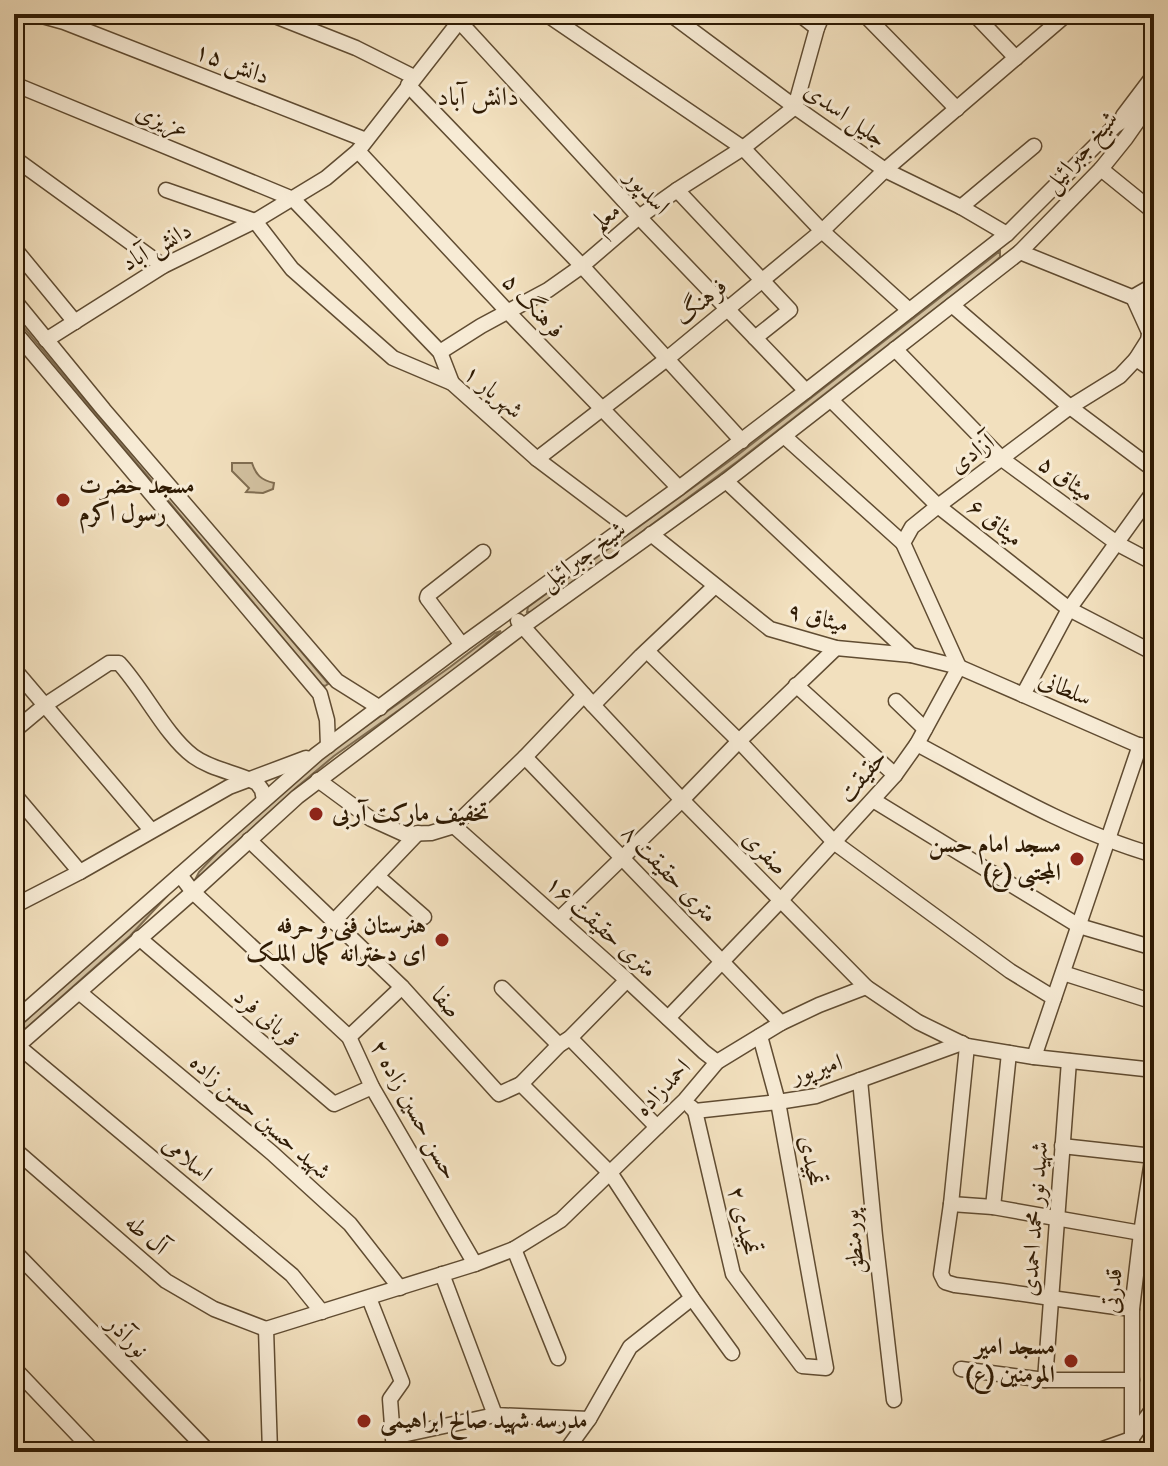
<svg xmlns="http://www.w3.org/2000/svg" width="1168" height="1466" font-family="'IM FELL DW Pica',Amiri,serif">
	<rect width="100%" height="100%" fill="#f2e0be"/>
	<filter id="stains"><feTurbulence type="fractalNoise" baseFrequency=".0025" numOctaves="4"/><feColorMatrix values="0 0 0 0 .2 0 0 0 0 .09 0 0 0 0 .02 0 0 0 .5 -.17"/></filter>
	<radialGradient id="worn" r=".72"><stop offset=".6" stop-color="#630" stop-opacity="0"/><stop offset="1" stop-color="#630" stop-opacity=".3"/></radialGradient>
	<g fill="#d1bf9e" stroke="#806d51" stroke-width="2">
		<path d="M1000,251v6l-10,9 -252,195 -205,151h-6l1,-5 207,-150z"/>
		<path d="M14,306l62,78 250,297 2,3 -3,2 -3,-1 -308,-369z"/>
		<path d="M232,463h20c4,12 9,17 22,20l-1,6 -10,4 -17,-1 3,-4 -17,-17z"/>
		<path d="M501,631l-47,40 -120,85 -37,31 -102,93 4,-8 26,-28 106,-93 119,-84 45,-34z"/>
		<path d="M168,895l-38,41 -116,103v-8z"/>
	</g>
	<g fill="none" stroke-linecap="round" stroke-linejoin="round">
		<defs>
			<g id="minor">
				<path d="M35,14l29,8 302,118"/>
				<path d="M270,14l86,34 58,29"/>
				<path d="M445,14l14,7 180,196 167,174"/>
				<path d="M546,14l197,134 79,83 87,79"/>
				<path d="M670,14l125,93 90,63 76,37 46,27"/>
				<path d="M799,14l18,14"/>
				<path d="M864,14l93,95"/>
				<path d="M974,14l42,44"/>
				<path d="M14,84l279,115 147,153 12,31"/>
				<path d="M408,85l174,181 160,175"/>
				<path d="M1123,116l31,-41"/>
				<path d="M358,151l150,161 171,176"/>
				<path d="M14,158l149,108"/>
				<path d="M1101,169l53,43"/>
				<path d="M166,190l89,31 37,48 101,89 59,25 85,76 89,67"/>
				<path d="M677,190l113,120 -35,28"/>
				<path d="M961,207l73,-61"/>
				<path d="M14,248l61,74"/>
				<path d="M1020,252l134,54"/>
				<path d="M14,300l90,110 233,271 43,27"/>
				<path d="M952,305l118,102 84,63"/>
				<path d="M1148,330l-15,-33 21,-12"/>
				<path d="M14,331l306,363 7,26 1,26"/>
				<path d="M46,340l117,-74 92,-45 71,-43 32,-27 107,-137"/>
				<path d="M895,349l107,110 116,85 36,19"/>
				<path d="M440,352l41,-26 67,-36 34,-24 57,-49 38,-27 66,-42 52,-41 22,-79 6,-14"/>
				<path d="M1136,359l18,12"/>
				<path d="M831,400l107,106 131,103 85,44"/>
				<path d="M784,436l119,107"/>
				<path d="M537,459l131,-101 154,-127 63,-61 182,-156"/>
				<path d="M726,481l185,174"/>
				<path d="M651,534l119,95 66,19 75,7 48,12 195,85"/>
				<path d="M518,621l75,84 89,95 184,187 52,35 49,24 67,11 120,13"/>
				<path d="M462,645l-35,-47 1,-3 55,-43"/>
				<path d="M647,651l92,90 96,102 175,128 44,27"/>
				<path d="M959,667l-56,-124 9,-16 26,-21 132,-99 50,-31 16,-17 12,-19 6,-37"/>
				<path d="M14,669l137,161"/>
				<path d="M796,685l99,90"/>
				<path d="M1023,695l46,-86 85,-118"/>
				<path d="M896,701l29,28"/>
				<path d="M593,705l48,-49 74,-70"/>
				<path d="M14,731l31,-26 64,-42h10c25,27 47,73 74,93 19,14 43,16 64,27l5,7 2,10"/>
				<path d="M917,744c77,41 153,87 237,111"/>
				<path d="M525,757l256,266"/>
				<path d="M318,780l53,39 33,15 27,-1 23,-7 71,-69 59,-62"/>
				<path d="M14,794l66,78"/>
				<path d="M873,800l206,126 75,22"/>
				<path d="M454,826l173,154 77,72 13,10"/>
				<path d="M249,840l153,147 97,107 22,-10 90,90 81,124 40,55"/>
				<path d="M180,875l13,17 156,145 23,50 103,177"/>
				<path d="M377,876l47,41"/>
				<path d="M14,906l66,-34 149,-85 77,-29"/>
				<path d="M559,919l123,-119 57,-59 97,-93"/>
				<path d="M333,922l85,-89"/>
				<path d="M139,938l195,166 38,-17"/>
				<path d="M1063,973l91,29"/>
				<path d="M502,988l57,57"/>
				<path d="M79,992l193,161 78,71 50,64"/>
				<path d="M668,1018l113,-118 114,-125 22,-31 42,-77"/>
				<path d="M14,1021l303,-267 145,-109 217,-157 127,-97 201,-157 108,-108 27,-18"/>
				<path d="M349,1037l53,-50"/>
				<path d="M570,1038l87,89"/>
				<path d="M18,1046l274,229 30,37"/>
				<path d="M967,1046l-16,158 -10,70 4,8 10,3c60,7 118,17 177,24"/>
				<path d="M14,1049l179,-157 104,-95 225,-170 204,-146 294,-229 81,-83 25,-31 28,-40"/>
				<path d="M1034,1057l106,-312"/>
				<path d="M860,1080l15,156 19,164"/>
				<path d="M521,1084l38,-39 11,-7 57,-58"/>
				<path d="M691,1107l4,4 83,-9 38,-6 146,-53"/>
				<path d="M695,1111l38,163 69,92 24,2 -48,-266 -18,-66"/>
				<path d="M1062,1146l91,10"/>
				<path d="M14,1149l152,132 48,28 52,20"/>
				<path d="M951,1204l42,3 148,26"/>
				<path d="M993,1207l16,-154"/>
				<path d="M514,1249l44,109"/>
				<path d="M14,1251l195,201"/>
				<path d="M442,1274l53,141 94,4"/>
				<path d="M369,1298l33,84 -12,17 4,53"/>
				<path d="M266,1329l209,-65 39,-15 47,-29 124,-120 32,-38 64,-39 38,-18 47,-18"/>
				<path d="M266,1329l4,123"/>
				<path d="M14,1368l80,84"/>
				<path d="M961,1369l84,11h87"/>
				<path d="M1045,1380l24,-319"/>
				<path d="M393,1437l102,-22"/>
				<path d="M565,1452l24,-33 41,-72 62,-49"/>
				<path d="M1094,1452l37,-13 23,-32"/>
				<path d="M1132,1452v-143l9,-76 13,-86"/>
			</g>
		</defs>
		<use href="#minor" stroke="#604c32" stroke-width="17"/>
		<use href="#minor" stroke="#f7ebd5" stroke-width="14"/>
	</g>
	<g fill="#8f2418" stroke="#f7ebd5" stroke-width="3">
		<circle cx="63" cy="500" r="8"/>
		<circle cx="316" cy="814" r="8"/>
		<circle cx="1077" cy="859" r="8"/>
		<circle cx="442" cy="940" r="8"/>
		<circle cx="1071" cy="1361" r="8"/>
		<circle cx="364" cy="1421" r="8"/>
	</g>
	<g text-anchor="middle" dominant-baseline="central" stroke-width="6" stroke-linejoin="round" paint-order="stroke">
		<g font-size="24" fill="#2f1b04" stroke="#f7ebd5">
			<text transform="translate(232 64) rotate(21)">دانش ۱۵</text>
			<text transform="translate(845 115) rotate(35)">جلیل اسدی</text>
			<text transform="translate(162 121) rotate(22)">عزیزی</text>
			<text transform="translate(1081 152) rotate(-49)">شیخ جبرائیل</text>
			<text transform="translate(647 192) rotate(47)">اسدپور</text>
			<text transform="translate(606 217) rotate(-40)">معلم</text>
			<text transform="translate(157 247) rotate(-29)">دانش آباد</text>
			<text transform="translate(701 302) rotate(-39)">فرهنگ</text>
			<text transform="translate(533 306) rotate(47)">فرهنگ ۵</text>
			<text transform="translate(493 392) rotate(40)">شهریار ۱</text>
			<text transform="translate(972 454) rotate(-36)">آزادی</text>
			<text transform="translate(1066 479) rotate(36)">میثاق ۵</text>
			<text transform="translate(995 523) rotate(38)">میثاق ۶</text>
			<text transform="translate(583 556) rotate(-36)">شیخ جبرائیل</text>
			<text transform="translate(818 618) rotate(14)">میثاق ۹</text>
			<text transform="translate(1065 689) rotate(23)">سلطانی</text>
			<text transform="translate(863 776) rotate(-50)">حقیقت</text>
			<text transform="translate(765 853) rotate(45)">صفری</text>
			<text transform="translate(669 874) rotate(46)">۸ متری حقیقت</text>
			<text transform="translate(601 927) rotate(42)">۱۶ متری حقیقت</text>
			<text transform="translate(446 1003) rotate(48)">صفا</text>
			<text transform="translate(266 1018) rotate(40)">قربانی فرد</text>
			<text transform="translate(817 1069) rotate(-16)">امیرپور</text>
			<text transform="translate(663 1088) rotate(-46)">احمدزاده</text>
			<text transform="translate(414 1110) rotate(61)">حسن حسین زاده ۲</text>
			<text transform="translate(260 1117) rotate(41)">شهید حسین حسن زاده</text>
			<text transform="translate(187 1159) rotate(40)">اسلامی</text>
			<text transform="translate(811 1161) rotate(80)">تمجیدی</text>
			<text transform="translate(1035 1219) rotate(-86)">شهید نور محمد احمدی</text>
			<text transform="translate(743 1221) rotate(77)">تمجیدی ۲</text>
			<text transform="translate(146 1235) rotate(41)">آل طه</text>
			<text transform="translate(854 1242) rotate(-96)">پورمنطق</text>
			<text transform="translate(1113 1291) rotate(-85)">قدرتی</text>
			<text transform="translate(127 1337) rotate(46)">نورآذر</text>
		</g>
		<g font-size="24" font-weight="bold" fill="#2f1b04" stroke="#f7ebd5" text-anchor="start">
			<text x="79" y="486">مسجد حضرت<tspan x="79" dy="28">رسول اکرم</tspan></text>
			<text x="332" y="814">تخفیف مارکت آربی</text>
			<text x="1061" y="845" text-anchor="end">مسجد امام حسن<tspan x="1061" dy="28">المجتبی (ع)</tspan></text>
			<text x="426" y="926" text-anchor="end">هنرستان فنی و حرفه<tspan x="426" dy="28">ای دخترانه کمال الملک</tspan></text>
			<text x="1055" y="1347" text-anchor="end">مسجد امیر<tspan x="1055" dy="28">المومنین (ع)</tspan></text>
			<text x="380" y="1421">مدرسه شهید صالح ابراهیمی</text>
		</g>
		<g font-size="26" fill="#2f1b04" stroke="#f7ebd5">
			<text x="478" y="97">دانش آباد</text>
		</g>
	</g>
	<rect width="1168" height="1466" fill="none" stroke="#f2e0be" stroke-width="48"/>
	<rect x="16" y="16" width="1136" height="1434" fill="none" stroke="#2f1b04" stroke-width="4"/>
	<rect x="24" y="24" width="1120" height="1418" fill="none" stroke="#2f1b04" stroke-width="2"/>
	<rect width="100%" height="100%" filter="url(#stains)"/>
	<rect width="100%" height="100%" fill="url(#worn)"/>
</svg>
